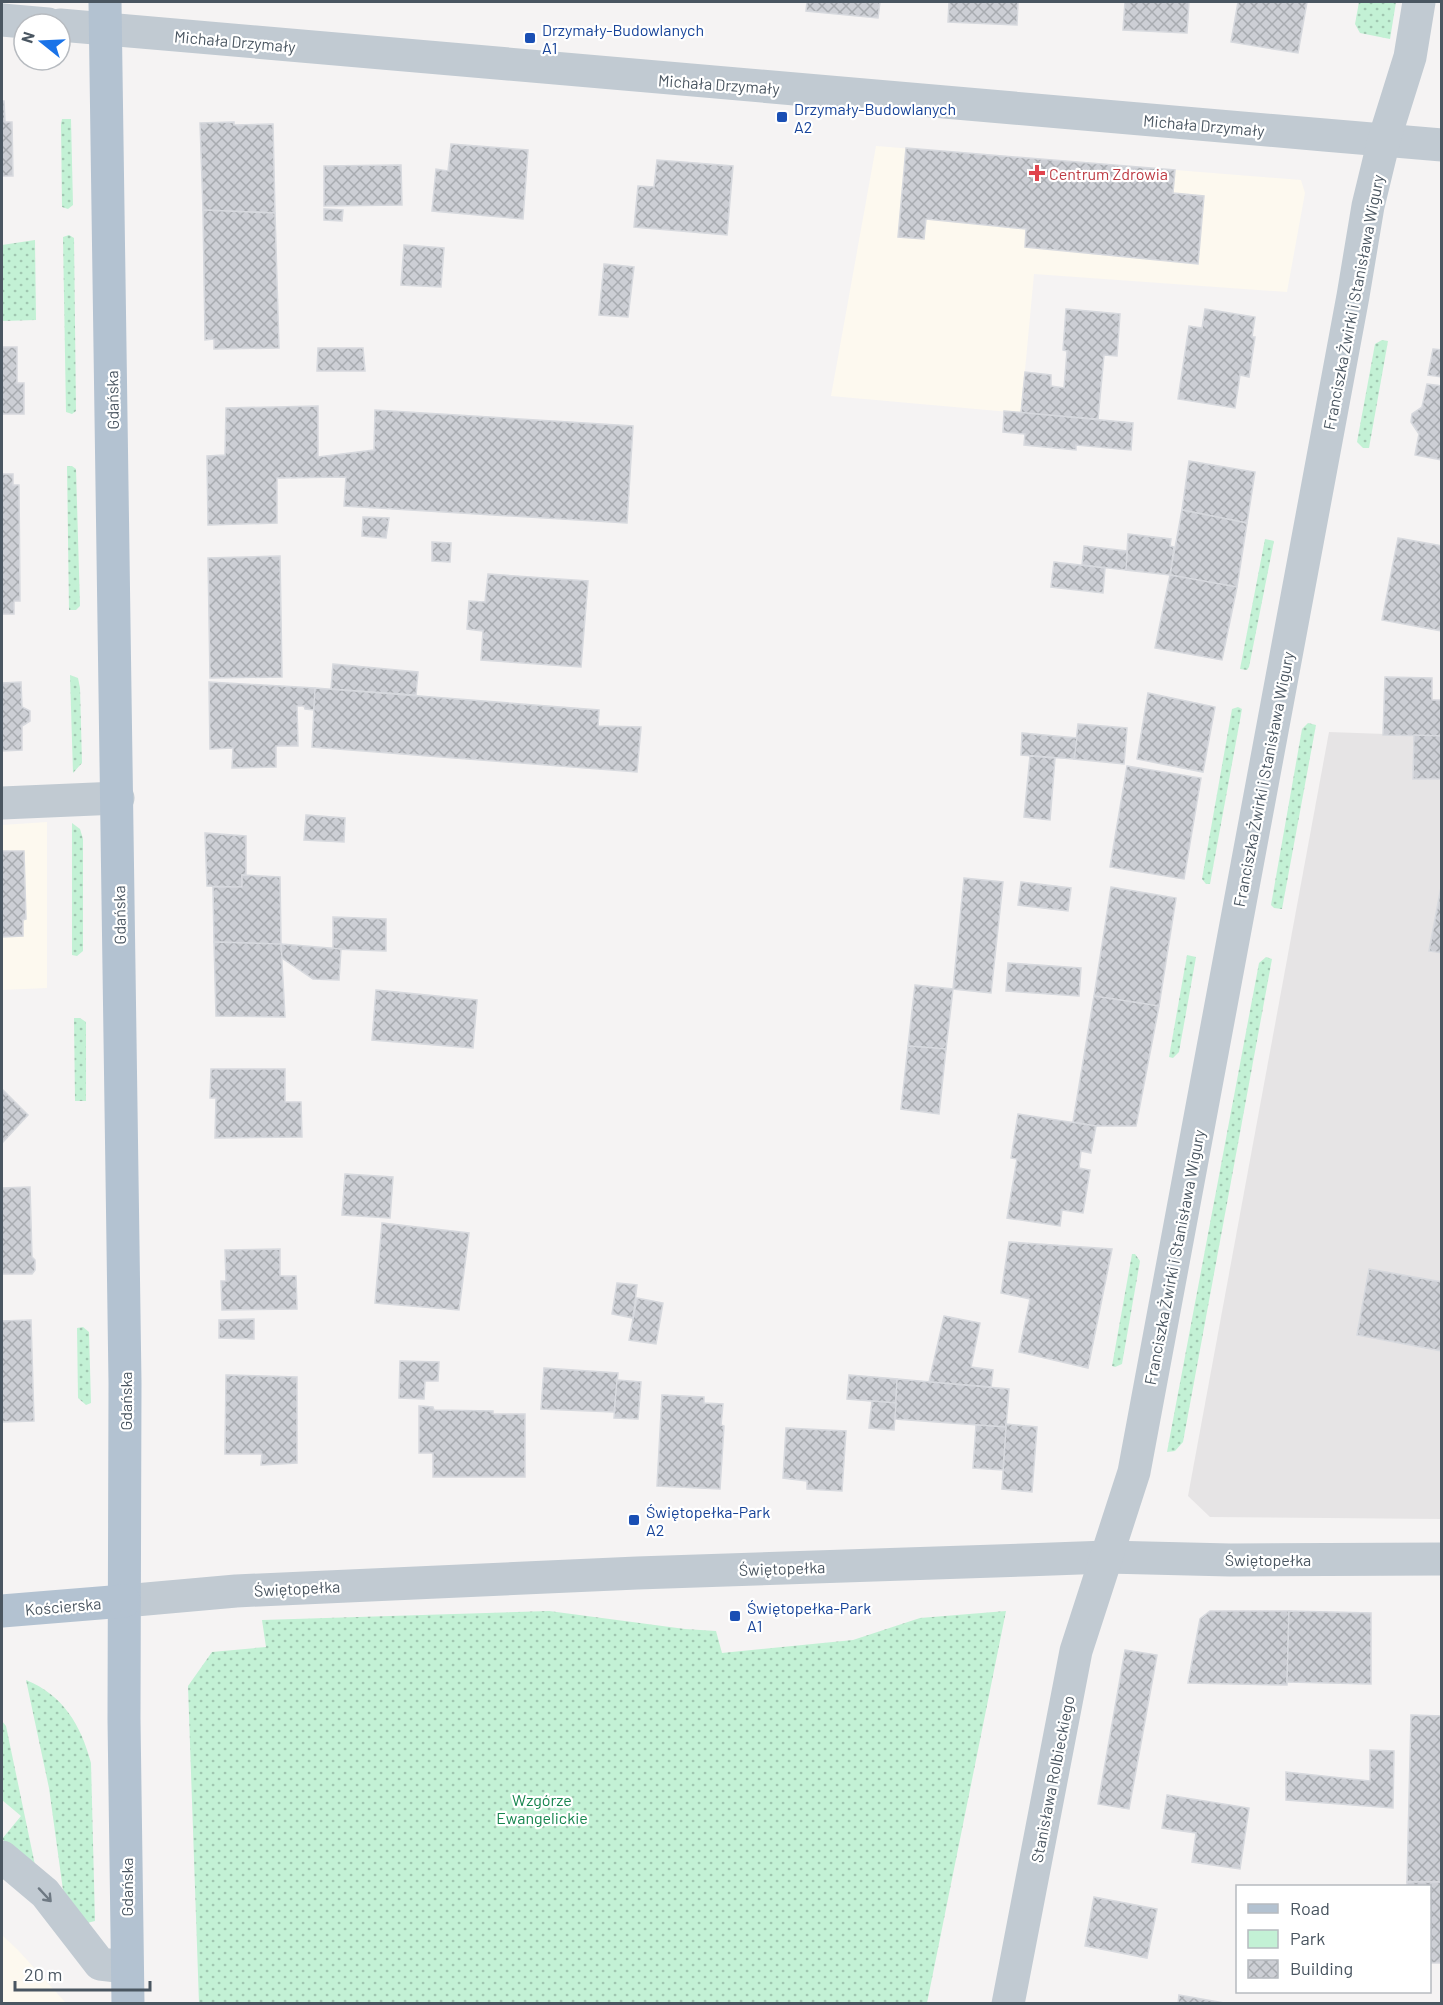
<svg xmlns="http://www.w3.org/2000/svg" width="1443" height="2005" font-family="Barlow,sans-serif">
	<defs>
		<pattern id="green-dots" width="8" height="8" patternUnits="userSpaceOnUse" patternTransform="scale(1.5)"><rect width="8" height="8" fill="#c3f1d5"/><path d="M2 2h.1M6 6h.1" fill="none" stroke="#a0c6b0" stroke-width="1.8" stroke-linecap="round"/></pattern>
		<pattern id="building-cross-hatch" width="8" height="8" patternUnits="userSpaceOnUse" patternTransform="scale(1.5)"><rect width="8" height="8" fill="#cdcfd5"/><path d="M0 0l8 8M0 8l8-8" fill="none" stroke="#a8abb0"/></pattern>
	</defs>
	<rect width="100%" height="100%" fill="#f5f3f3"/>
	<g fill="#fdf9ef">
		<path d="M876,146l425,34 4,13 -18,99 -253,-18 -13,139 -190,-17z"/>
		<path d="M47,822v166l-45,2v-165z"/>
		<path d="M2,1935l16,15 48,53h-64z"/>
	</g>
	<path fill="#e6e4e5" d="M1329,732l112,4v783l-231,-2 -22,-21z"/>
	<g fill="url(#green-dots)">
		<path d="M1359,2h37l-6,37 -30,-6 -5,-9z"/>
		<path d="M62,119h9l2,86 -5,4 -6,-2 -1,-83z"/>
		<path d="M69,235l5,3 2,173 -4,3 -6,-2 -3,-175z"/>
		<path d="M35,240l1,80 -34,1v-76z"/>
		<path d="M1382,340l6,1 -19,107h-6l-6,-6 18,-98z"/>
		<path d="M67,466h5l4,3 4,137 -4,4h-7z"/>
		<path d="M1265,539l9,2 -25,126 -2,3 -7,-1z"/>
		<path d="M70,675l8,3 2,10 2,75 -9,10z"/>
		<path d="M1238,707l4,2 -32,175h-4l-4,-5 30,-170z"/>
		<path d="M1308,723l8,2 -34,184 -8,-1 -3,-3 31,-176z"/>
		<path d="M72,823l8,6 3,10v112l-6,5 -5,-1z"/>
		<path d="M1187,955l9,2 -17,95 -6,6 -4,-1z"/>
		<path d="M1266,957l6,2 -89,483 -8,9 -8,1 92,-489z"/>
		<path d="M74,1018h6l6,4v79h-11z"/>
		<path d="M1132,1254h3l5,7 -18,103 -7,3 -3,-1z"/>
		<path d="M83,1327l6,5 2,71 -5,2 -8,-7 -1,-70z"/>
		<path d="M549,1611l136,18 31,2 6,22 131,-13 67,-22 86,-7 -79,392h-728l-11,-317 24,-34 54,-5 -4,-27z"/>
		<path d="M26,1680c37,15 55,45 65,83l4,158 -8,2 -24,-33 -14,-102z"/>
		<path d="M2,1721l4,5 29,139 -3,2 -30,-28 19,-23 -19,-16z"/>
	</g>
	<g fill="url(#building-cross-hatch)" stroke="#d7d9de" stroke-width="1.5">
		<path d="M807,2h73l-2,16 -72,-7z"/>
		<path d="M949,2h69l-1,23 -69,-3z"/>
		<path d="M1125,2h64l-2,31 -64,-3z"/>
		<path d="M1238,2h69l-9,51 -67,-11z"/>
		<path d="M2,101h2l1,21h7l1,54h-11z"/>
		<path d="M234,122v3l39,-1 2,89 -72,-3 -3,-87z"/>
		<path d="M451,144l77,6 -5,69 -91,-8 4,-42 12,2z"/>
		<path d="M906,148l269,22 -2,23 31,3 -6,68 -173,-17 1,-18 -100,-10 -2,20 -26,-2z"/>
		<path d="M657,160l76,6 -6,69 -93,-8 4,-41 16,1z"/>
		<path d="M401,165l1,40 -78,1v-40z"/>
		<path d="M324,209l19,1 -1,11 -18,-1z"/>
		<path d="M203,210l72,3 4,135 -65,1v-10l-9,1z"/>
		<path d="M404,245l40,3 -3,39 -40,-2z"/>
		<path d="M604,264l30,3 -6,50 -29,-2z"/>
		<path d="M1066,309l54,5 -3,42 -13,-1 -6,64 -77,-6 4,-41 26,3v11l13,2 3,-37 -4,-1z"/>
		<path d="M1205,309l50,8 -3,20h3l-6,40 -9,-2 -5,33 -57,-9 11,-73 13,2z"/>
		<path d="M2,347h15v36h7v31h-22z"/>
		<path d="M318,348h45l2,23h-48z"/>
		<path d="M1433,349l9,1v27l-14,-2z"/>
		<path d="M1427,384l15,2v74l-27,-5 4,-21 -8,-12 1,-8 10,-7z"/>
		<path d="M318,406v51l56,-7 1,-40 258,16 -6,97 -283,-17 2,-29 -69,1v45l-69,2 -1,-69 18,-1 1,-47z"/>
		<path d="M1004,411l129,12 -2,27 -55,-5v5l-52,-5 1,-11 -22,-2z"/>
		<path d="M1189,461l66,11 -8,51 -65,-13z"/>
		<path d="M2,474h11v11h6l1,116h-6v13h-12z"/>
		<path d="M1182,510l65,13 -10,64 -67,-12z"/>
		<path d="M363,517l26,1 -3,20 -24,-2z"/>
		<path d="M1128,534l43,5 -1,7 4,1 -4,28 -44,-5z"/>
		<path d="M1398,538l44,8v85l-60,-11z"/>
		<path d="M432,542l19,1 -1,19 -18,-1z"/>
		<path d="M1084,546l43,5 -1,19 -44,-5z"/>
		<path d="M280,556l2,121 -72,1 -2,-120z"/>
		<path d="M1054,562l51,6 -2,25 -52,-6z"/>
		<path d="M488,574l100,7 -7,86 -100,-7 2,-29 -16,-2 2,-28 16,1z"/>
		<path d="M1170,575l67,12 -15,73 -67,-12z"/>
		<path d="M333,664l85,8 -2,23 -85,-6z"/>
		<path d="M1385,677l47,1v22h10v36l-59,-1z"/>
		<path d="M21,682l1,25 8,4v10l-8,5v24l-20,1v-68z"/>
		<path d="M209,682l106,6 -1,22 -9,-1 -1,-3h-7l1,40h-22v21l-44,1 1,-20 -23,1z"/>
		<path d="M315,688l284,22 -1,16 43,1 -4,45 -325,-25z"/>
		<path d="M1148,693l67,14 -12,65 -66,-13z"/>
		<path d="M1078,724l49,4 -3,36 -50,-5z"/>
		<path d="M1022,733l55,5 -3,21 -53,-4z"/>
		<path d="M1414,735l28,1v43h-29z"/>
		<path d="M1030,756l25,2 -5,62 -26,-3z"/>
		<path d="M1127,766l74,12 -17,101 -74,-12z"/>
		<path d="M306,815l39,3 -1,24 -40,-2z"/>
		<path d="M205,833l41,3v39h-4v12l-35,-1z"/>
		<path d="M2,851h22l2,68 -3,1v16l-21,1z"/>
		<path d="M242,875l38,2 1,67 -67,-2 -1,-55h29z"/>
		<path d="M964,878l39,4 -12,111 -38,-4z"/>
		<path d="M1021,882l50,6 -3,23 -50,-6z"/>
		<path d="M1111,887l65,11 -17,108 -65,-10z"/>
		<path d="M1441,887l1,1v65l-13,-2z"/>
		<path d="M333,917l53,2v32l-53,-2z"/>
		<path d="M214,942l67,2 4,73 -69,-1z"/>
		<path d="M281,944l60,5 -2,31 -26,-1 -31,-21z"/>
		<path d="M1008,963l73,5 -2,28 -73,-5z"/>
		<path d="M915,985l38,4 -7,60 -38,-3z"/>
		<path d="M376,990l101,10 -4,48 -101,-8z"/>
		<path d="M1094,996l65,10 -23,120h-40l-23,-4z"/>
		<path d="M908,1046l38,3 -7,65 -38,-5z"/>
		<path d="M211,1069h74v33h16l1,35 -87,1 1,-40h-6z"/>
		<path d="M2,1089l26,26 -26,28z"/>
		<path d="M1018,1114l78,12 -5,27 -10,-2 -2,17 11,2 -7,43 -21,-3 -2,16 -53,-8 10,-59 -6,-1z"/>
		<path d="M345,1174l48,3 -3,41 -48,-3z"/>
		<path d="M30,1187l2,70 3,3v10l-3,4h-30v-86z"/>
		<path d="M382,1223l87,10 -10,77 -84,-7z"/>
		<path d="M1009,1242l103,7 -24,119 -69,-16 11,-53 -29,-6z"/>
		<path d="M280,1249v27h16l1,33 -75,1 -1,-29h5l-1,-31z"/>
		<path d="M1369,1269l73,13v69l-85,-16z"/>
		<path d="M617,1283l20,2 -4,33 -21,-4z"/>
		<path d="M637,1298l26,5 -7,41 -27,-4z"/>
		<path d="M944,1316l36,7 -9,44 22,3 -2,17 -62,-5z"/>
		<path d="M254,1319v20l-35,-1v-18z"/>
		<path d="M31,1320l3,101 -32,1v-101z"/>
		<path d="M400,1361l39,1 -1,19h-13l-1,18 -25,-1z"/>
		<path d="M544,1368l74,5 -4,39 -73,-3z"/>
		<path d="M226,1375l71,2v86l-36,2 1,-11h-37z"/>
		<path d="M849,1375l48,4 -1,24 -49,-4z"/>
		<path d="M897,1379l112,10 -3,38 -111,-8z"/>
		<path d="M617,1380l24,2 -3,37 -24,-1z"/>
		<path d="M662,1395l42,2v6l19,1 -2,21 3,1 -4,63 -63,-3z"/>
		<path d="M872,1401l24,2 -2,27 -25,-2z"/>
		<path d="M419,1406l14,1 1,3 59,1v3h32v63h-92v-24h-14z"/>
		<path d="M1006,1424l31,3 -5,65 -30,-3z"/>
		<path d="M976,1425l30,2 -3,43 -30,-2z"/>
		<path d="M786,1428l60,3 -4,60 -35,-2v-8l-24,-3z"/>
		<path d="M1210,1611h79l-2,74 -99,-2 12,-64z"/>
		<path d="M1289,1611l82,2v71l-84,-2z"/>
		<path d="M1125,1650l32,5 -28,154 -31,-5z"/>
		<path d="M1411,1715l31,1v166h-35z"/>
		<path d="M1370,1750l24,1 -1,57 -107,-8v-28l84,9z"/>
		<path d="M1167,1795l82,13 -9,61 -48,-7 4,-29 -34,-5z"/>
		<path d="M1407,1882h35v81h-12v-77h-23z"/>
		<path d="M1094,1897l63,12 -10,49 -62,-12z"/>
		<path d="M1179,1995l51,9h-52z"/>
	</g>
	<g fill="none" stroke-linecap="round" stroke-linejoin="round">
		<g stroke="#c1cad2" stroke-width="33">
			<path d="M2,20l46,4"/>
			<path d="M60,25c460,41 921,81 1382,120"/>
			<path d="M2,803l116,-5"/>
			<path d="M124,1601l112,-10 401,-18 388,-13 82,-3 123,3 212,-1"/>
			<path d="M2,1857l43,36 55,71 26,3"/>
			<path d="M1008,2004l68,-353 58,-179 219,-1176 15,-90 16,-66 26,-83 9,-55"/>
		</g>
		<g stroke="#b3c2d1" stroke-width="33">
			<path d="M105,2l20,1381 -1,336 4,285"/>
			<path d="M2,1611l122,-10"/>
		</g>
	</g>
	<defs><path id="oneway-shaft" d="M-6 0H5M1.5-3L5.5 0L1.5 3" fill="none" stroke-width="1.6" stroke-linecap="round" stroke-linejoin="round" transform="scale(1.5)"/></defs>
	<use stroke="#6e7983" href="#oneway-shaft" transform="translate(45 1895) rotate(47)"/>
	<g fill="#1a4fb4" stroke="#fff" stroke-width="2">
		<rect x="524" y="32" width="12" height="12" rx="3"/>
		<rect x="776" y="111" width="12" height="12" rx="3"/>
		<rect x="628" y="1514" width="12" height="12" rx="3"/>
		<rect x="729" y="1610" width="12" height="12" rx="3"/>
	</g>
	<path fill="#e0444e" stroke="#fff" stroke-width="2" d="M1034 164h6v6h6v6h-6v6h-6v-6h-6v-6h6z"/>
	<g text-anchor="middle" dominant-baseline="central" stroke-width="4.5" stroke-linejoin="round" paint-order="stroke">
		<g font-size="16" fill="#164399" stroke="#fff" text-anchor="start">
			<text x="542" y="29">Drzymały-Budowlanych<tspan x="542" dy="18">A1</tspan></text>
			<text x="794" y="108">Drzymały-Budowlanych<tspan x="794" dy="18">A2</tspan></text>
			<text x="646" y="1511">Świętopełka-Park<tspan x="646" dy="18">A2</tspan></text>
			<text x="747" y="1607">Świętopełka-Park<tspan x="747" dy="18">A1</tspan></text>
		</g>
		<g font-size="16" fill="#4a5661" stroke="#fff">
			<text transform="translate(235 41) rotate(5)">Michała Drzymały</text>
			<text transform="translate(719 84) rotate(4)">Michała Drzymały</text>
			<text transform="translate(1204 125) rotate(5)">Michała Drzymały</text>
			<text transform="translate(1353 302) rotate(-79)">Franciszka Żwirki i Stanisława Wigury</text>
			<text transform="translate(112 400) rotate(-91)">Gdańska</text>
			<text transform="translate(1263 779) rotate(-79)">Franciszka Żwirki i Stanisława Wigury</text>
			<text transform="translate(119 915) rotate(-91)">Gdańska</text>
			<text transform="translate(1174 1257) rotate(-79)">Franciszka Żwirki i Stanisława Wigury</text>
			<text transform="translate(125 1401) rotate(-90)">Gdańska</text>
			<text x="1268" y="1559">Świętopełka</text>
			<text transform="translate(782 1568) rotate(-2)">Świętopełka</text>
			<text transform="translate(297 1588) rotate(-3)">Świętopełka</text>
			<text transform="translate(63 1606) rotate(-5)">Kościerska</text>
			<text transform="translate(1052 1779) rotate(-79)">Stanisława Rolbieckiego</text>
			<text transform="translate(126 1887) rotate(-90)">Gdańska</text>
		</g>
		<g font-size="16" fill="#be3a42" stroke="#fff" text-anchor="start">
			<text x="1049" y="173">Centrum Zdrowia</text>
		</g>
		<g font-size="16" fill="#17864f" stroke="#fff">
			<text x="542" y="1799">Wzgórze<tspan x="542" dy="18">Ewangelickie</tspan></text>
		</g>
	</g>
	<rect width="1443" height="2005" fill="none" stroke="#4a5661" stroke-width="6"/>
	<rect x="1236" y="1885" width="195" height="108" fill="#ffffff" stroke="#b7bbc0" stroke-width="1.5"/>
	<rect x="1248" y="1904" width="30" height="9" fill="#b3c2d1" stroke="#b7bbc0" stroke-width="1.5"/>
	<text x="1290" y="1915" font-size="18" fill="#4a5661">Road</text>
	<rect x="1248" y="1930" width="30" height="18" fill="#c3f1d5" stroke="#b7bbc0" stroke-width="1.5"/>
	<text x="1290" y="1945" font-size="18" fill="#4a5661">Park</text>
	<rect x="1248" y="1960" width="30" height="18" fill="url(#building-cross-hatch)" stroke="#b7bbc0" stroke-width="1.5"/>
	<text x="1290" y="1975" font-size="18" fill="#4a5661">Building</text>
	<g transform="translate(42 42) rotate(288)"><circle r="28" fill="#ffffff" stroke="#b7bbc0" stroke-width="1.5"/>
	<path d="M0-4.5L10 22L0 15L-10 22Z" fill="#1a73e8"/>
	<text y="-9" font-size="16" font-weight="bold" text-anchor="middle" fill="#4a5661">N</text>
	</g>
	<path d="M15 1981v9h135v-9" fill="none" stroke="#4a5661" stroke-width="3"/>
	<text x="24" y="1981" font-size="18" fill="#4a5661" stroke="#ffffff" stroke-width="4.5" paint-order="stroke">20 m</text>
</svg>
